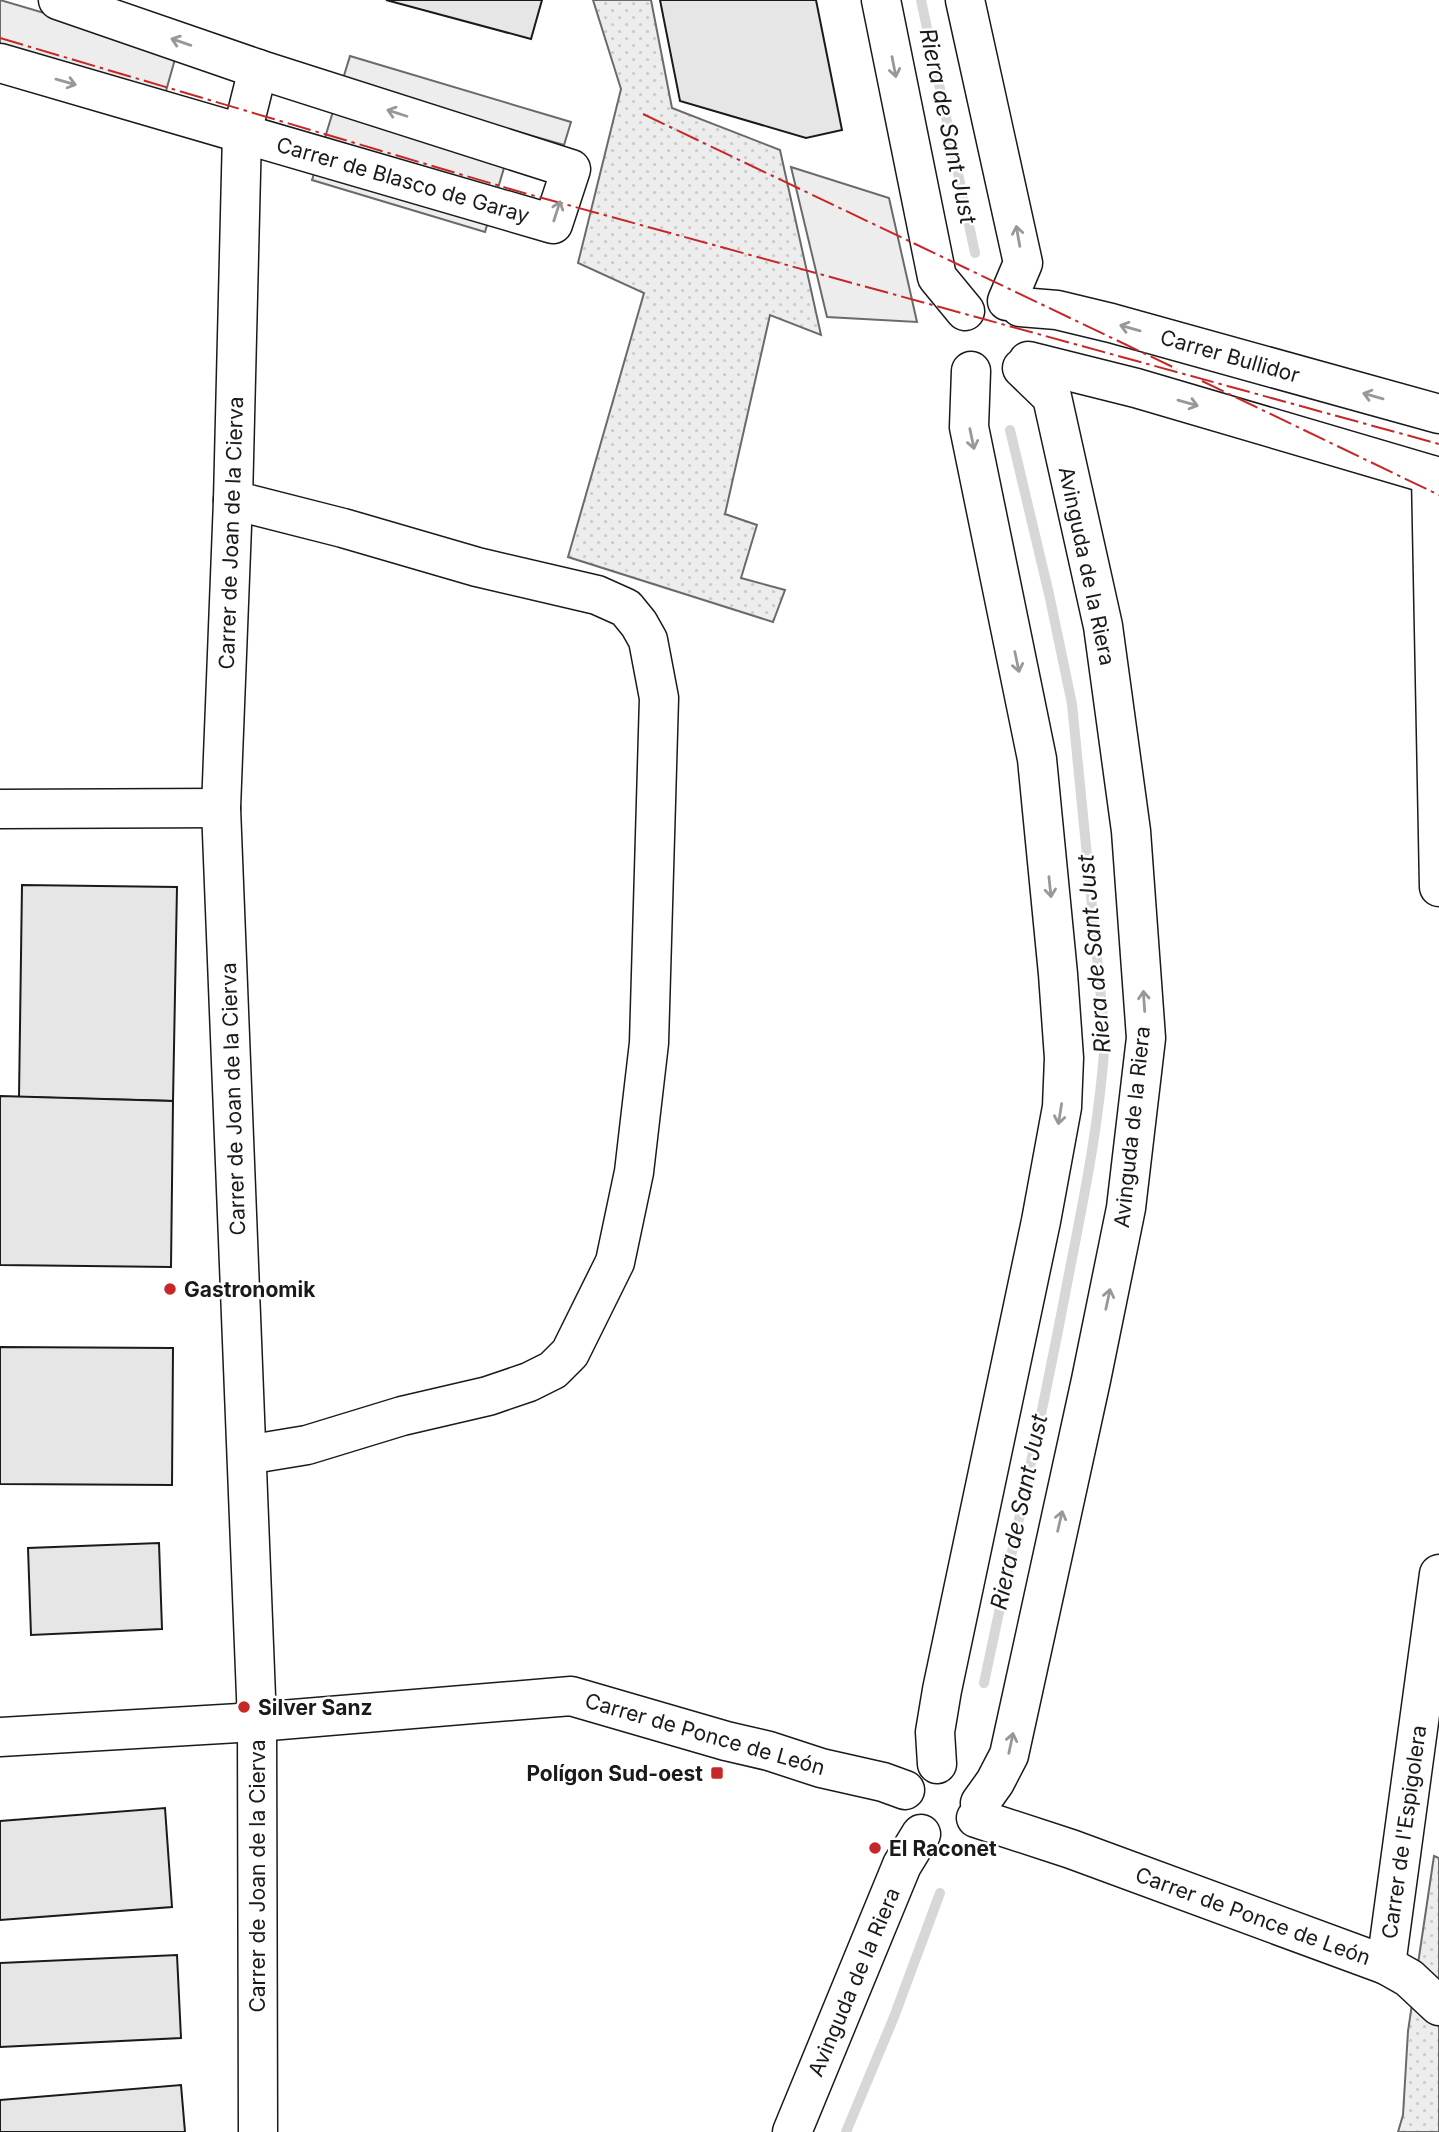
<svg xmlns="http://www.w3.org/2000/svg" width="1439" height="2132" font-family="Inter,sans-serif">
	<defs>
		<pattern id="grass-dots" width="8" height="8" patternUnits="userSpaceOnUse" patternTransform="scale(1.75)"><rect width="8" height="8" fill="#ededed"/><path d="M2 2h.1M6 6h.1" fill="none" stroke="#cbcbcb" stroke-width="1.8" stroke-linecap="round"/></pattern>
	</defs>
	<rect width="100%" height="100%" fill="#fff"/>
	<g fill="url(#grass-dots)" stroke="#6a6a6a" stroke-width="2">
		<path d="M593,0h58l21,108 108,42 41,185 -51,-20 -45,199 32,11 -16,53 44,12 -12,32 -205,-65 76,-264 -66,-30 43,-174z"/>
		<path d="M1434,1856l5,2v274h-41l5,-17 5,-84z"/>
	</g>
	<g fill="#ededed" stroke="#6a6a6a" stroke-width="2">
		<path d="M0,0l177,52 -13,46 -164,-48z"/>
		<path d="M350,56l221,66 -7,23 -49,-14 -30,101 -173,-52z"/>
		<path d="M791,167l98,31 28,124 -90,-5z"/>
	</g>
	<g fill="none" stroke-linecap="round" stroke-linejoin="round">
		<g stroke="#d7d7d7" stroke-width="10">
			<path d="M921,0l54,253"/>
			<path d="M984,1683c28,-133 58,-266 83,-399 16,-82 33,-162 38,-246l-33,-334 -23,-110 -39,-164"/>
			<path d="M846,2132l48,-115 46,-124"/>
		</g>
	</g>
	<g fill="#e6e6e6" stroke="#1a1a1a" stroke-width="2">
		<path d="M386,0h156l-11,39z"/>
		<path d="M660,0h156l26,130 -36,8 -126,-37z"/>
		<path d="M22,885l155,2 -4,214 -154,-4z"/>
		<path d="M0,1096l173,5 -2,166 -171,-2z"/>
		<path d="M0,1347l173,1 -1,137 -172,-1z"/>
		<path d="M159,1543l3,86 -131,6 -3,-87z"/>
		<path d="M165,1808l7,99 -172,13v-99z"/>
		<path d="M177,1955l4,83 -181,9v-84z"/>
		<path d="M181,2085l4,47h-185v-32z"/>
	</g>
	<g fill="none" stroke-linecap="round" stroke-linejoin="round">
		<defs>
			<g id="minor">
				<path d="M881,0l56,277 28,34"/>
				<path d="M965,0l58,263 -16,38"/>
				<path d="M0,63l553,161 18,-55 -313,-100 -200,-69"/>
				<path d="M1020,307l37,3 54,13 328,91"/>
				<path d="M1028,361l108,27 303,89"/>
				<path d="M1431,475l8,412"/>
				<path d="M233,500l110,28 134,39 120,28 29,13 13,16 9,16 11,58 -10,345 -15,129 -19,90 -45,91 -17,17 -24,12 -41,14 -86,20 -95,29 -60,10"/>
				<path d="M0,809l221,-1"/>
				<path d="M0,1737l257,-15 314,-26 155,45 43,10 52,17 62,14 22,8"/>
				<path d="M937,1764l-2,-32 7,-42 99,-469 21,-114 2,-49 -6,-84 -21,-215 -68,-332 2,-56"/>
				<path d="M980,1803l15,-21 14,-27 82,-375 35,-172 20,-170 -15,-207 -28,-205 -51,-229 -30,-29"/>
				<path d="M976,1818l95,31 315,116 23,13 30,28"/>
				<path d="M1386,1965l53,-391"/>
				<path d="M258,2132l-1,-410 -36,-914 12,-308 9,-367 16,-64"/>
				<path d="M792,2132l110,-267 19,-31"/>
			</g>
		</defs>
		<use href="#minor" stroke="#1a1a1a" stroke-width="41"/>
		<use href="#minor" stroke="#fff" stroke-width="38"/>
		<g stroke="#c62828" stroke-width="2" stroke-dasharray="24 5 3.5 5" stroke-linecap="butt">
			<path d="M0,38l517,153 922,253"/>
			<path d="M643,114l534,255"/>
			<path d="M1202,381l237,114"/>
		</g>
	</g>
	<defs><path id="oneway-shaft" d="M-6 0H5M1.5-3L5.5 0L1.5 3" fill="none" stroke-width="1.6" stroke-linecap="round" stroke-linejoin="round" transform="scale(1.75)"/></defs>
	<g stroke="#989898">
		<use href="#oneway-shaft" transform="translate(181 42) rotate(-161)"/>
		<use href="#oneway-shaft" transform="translate(894 67) rotate(79)"/>
		<use href="#oneway-shaft" transform="translate(66 82) rotate(16)"/>
		<use href="#oneway-shaft" transform="translate(397 113) rotate(-162)"/>
		<use href="#oneway-shaft" transform="translate(557 211) rotate(-72)"/>
		<use href="#oneway-shaft" transform="translate(1018 236) rotate(-100)"/>
		<use href="#oneway-shaft" transform="translate(1130 328) rotate(-164)"/>
		<use href="#oneway-shaft" transform="translate(1373 396) rotate(-164)"/>
		<use href="#oneway-shaft" transform="translate(1188 403) rotate(16)"/>
		<use href="#oneway-shaft" transform="translate(972 439) rotate(78)"/>
		<use href="#oneway-shaft" transform="translate(1017 662) rotate(78)"/>
		<use href="#oneway-shaft" transform="translate(1050 887) rotate(84)"/>
		<use href="#oneway-shaft" transform="translate(1144 1001) rotate(-94)"/>
		<use href="#oneway-shaft" transform="translate(1060 1114) rotate(99)"/>
		<use href="#oneway-shaft" transform="translate(1108 1299) rotate(-78)"/>
		<use href="#oneway-shaft" transform="translate(1060 1521) rotate(-77)"/>
		<use href="#oneway-shaft" transform="translate(1011 1743) rotate(-78)"/>
	</g>
	<g fill="#c62828" stroke="#fff" stroke-width="2.5">
		<circle cx="170" cy="1289" r="7"/>
		<circle cx="244" cy="1707" r="7"/>
		<rect x="710" y="1766" width="14" height="14" rx="3.5"/>
		<circle cx="875" cy="1848" r="7"/>
	</g>
	<g text-anchor="middle" dominant-baseline="central" stroke-width="5" stroke-linejoin="round" paint-order="stroke">
		<g font-size="21" fill="#1a1a1a" stroke="#fff">
			<text transform="translate(403 180) rotate(16)">Carrer de Blasco de Garay</text>
			<text transform="translate(1230 356) rotate(16)">Carrer Bullidor</text>
			<text transform="translate(231 533) rotate(-88)">Carrer de Joan de la Cierva</text>
			<text transform="translate(1087 566) rotate(78)">Avinguda de la Riera</text>
			<text transform="translate(233 1099) rotate(-92)">Carrer de Joan de la Cierva</text>
			<text transform="translate(1132 1127) rotate(-84)">Avinguda de la Riera</text>
			<text transform="translate(705 1734) rotate(16)">Carrer de Ponce de León</text>
			<text transform="translate(1404 1832) rotate(-82)">Carrer de l'Espigolera</text>
			<text transform="translate(257 1876) rotate(-90)">Carrer de Joan de la Cierva</text>
			<text transform="translate(1253 1916) rotate(20)">Carrer de Ponce de León</text>
			<text transform="translate(854 1982) rotate(-67)">Avinguda de la Riera</text>
		</g>
		<g font-size="21" font-weight="bold" fill="#1a1a1a" stroke="#fff" text-anchor="start">
			<text x="184" y="1289">Gastronomik</text>
			<text x="258" y="1707">Silver Sanz</text>
			<text x="703" y="1773" text-anchor="end">Polígon Sud-oest</text>
			<text x="889" y="1848">El Raconet</text>
		</g>
		<g font-size="23" font-style="italic" fill="#1a1a1a" stroke="#fff">
			<text transform="translate(948 126) rotate(78)">Riera de Sant Just</text>
			<text transform="translate(1094 954) rotate(-95)">Riera de Sant Just</text>
			<text transform="translate(1019 1512) rotate(-78)">Riera de Sant Just</text>
		</g>
	</g>
</svg>
